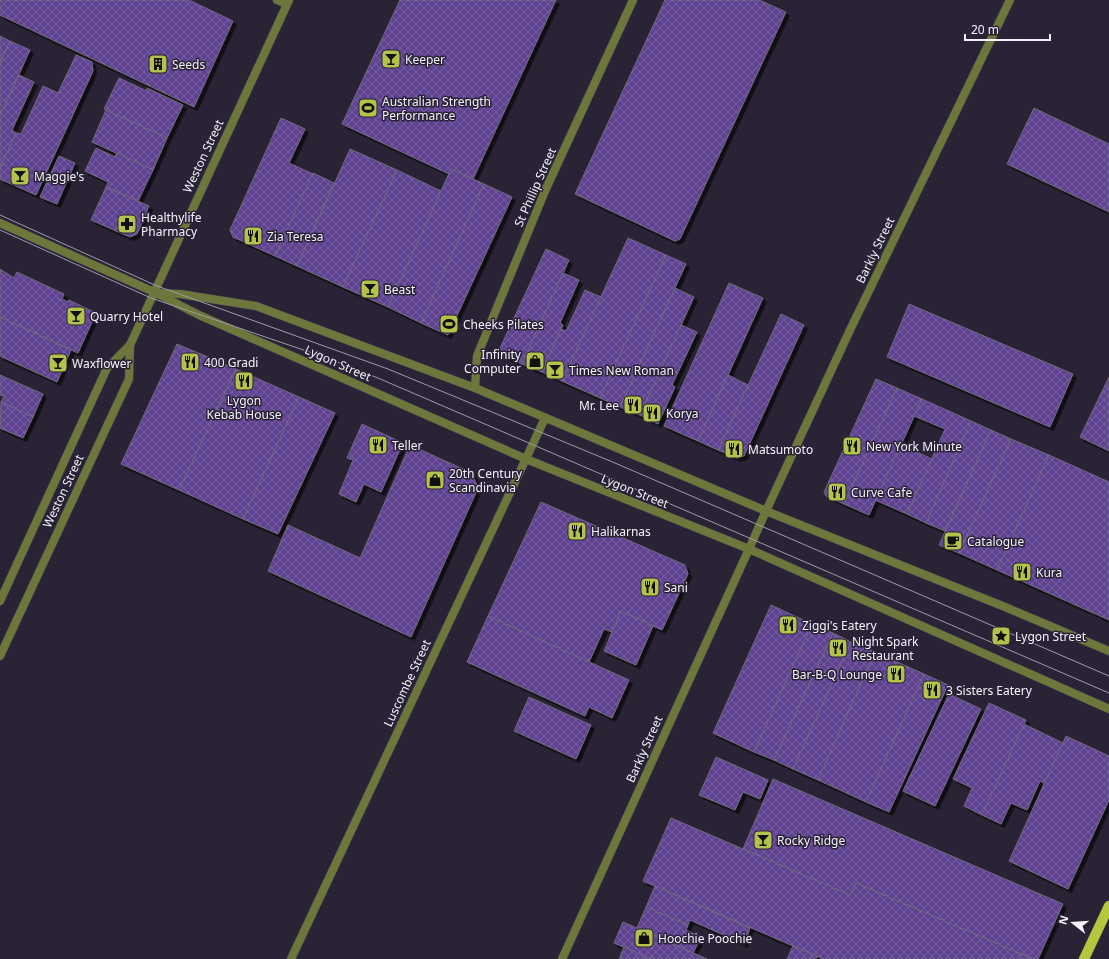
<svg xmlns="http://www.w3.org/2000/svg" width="1109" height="959" font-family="'Noto Sans',sans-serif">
	<defs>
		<pattern id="building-cross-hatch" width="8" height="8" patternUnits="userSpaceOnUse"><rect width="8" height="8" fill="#5f4290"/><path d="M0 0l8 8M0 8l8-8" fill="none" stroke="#775ea1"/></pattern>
		<filter id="shadow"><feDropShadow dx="3.5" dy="3.5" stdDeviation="0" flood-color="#0009"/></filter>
	</defs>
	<rect width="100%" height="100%" fill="#292335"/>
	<g fill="url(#building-cross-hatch)" stroke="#706a7f" filter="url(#shadow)">
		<path d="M0,0h189l44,21 -39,86 -194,-92z"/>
		<path d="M400,0h156l-83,179 -22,-10 -2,5 -107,-50z"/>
		<path d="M665,0h94l27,12 -106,227 -5,2 -100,-47z"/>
		<path d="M0,36l10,5 -10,22z"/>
		<path d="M10,41l20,9 -30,66v-53z"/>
		<path d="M76,55l16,7 1,9 -57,124 -36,-16v-11l16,-35 5,1 22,-48 15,7z"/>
		<path d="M19,75l15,7 -22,48 4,3 -16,35v-52z"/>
		<path d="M119,78l28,13v-3l36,17 -16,33 -63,-29z"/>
		<path d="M1034,108l75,36v68l-102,-48z"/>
		<path d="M106,110l61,28 -14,32 -61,-28z"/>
		<path d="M281,118l24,11 -16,34 24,11 -38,82 -42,-19 -3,-7z"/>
		<path d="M96,148l19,9 2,-4 36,17 -15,31 -32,-14 2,-5 -23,-11z"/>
		<path d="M350,149l47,21 -54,117 -46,-21z"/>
		<path d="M59,156l16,7 -18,41 -17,-7z"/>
		<path d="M451,169l33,15 -63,139 -33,-16z"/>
		<path d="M397,170l44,21 -53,116 -45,-20z"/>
		<path d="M313,173l21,10 -37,83 -22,-10z"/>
		<path d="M484,184l28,13 -64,138 -27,-12z"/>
		<path d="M106,187l43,19 -12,28 -7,3 -39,-17z"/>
		<path d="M628,238l38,17 -66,143 -38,-17z"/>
		<path d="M546,249l23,11 -47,104 -19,-9 -3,-7z"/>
		<path d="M666,255l20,9 -66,143 -20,-9z"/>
		<path d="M0,269l14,9 3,-6 47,22 -2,5 6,3 1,-2 27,13 -18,40 -78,-36z"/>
		<path d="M563,273l16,7 -19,43 3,2 -21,47 -20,-8z"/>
		<path d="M729,283l34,15 -65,143 -34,-15z"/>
		<path d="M675,288l19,9 -54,118 -20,-8z"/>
		<path d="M585,290l16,7 -39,84 -20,-9 19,-43 5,2z"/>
		<path d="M909,304l164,70 -23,53 -163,-70z"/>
		<path d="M781,314l23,11 -60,131 -7,2 -19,-8z"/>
		<path d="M0,317l71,33 -14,32 -57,-26z"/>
		<path d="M681,325l16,7 -25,53 3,2 -17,37 -18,-9z"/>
		<path d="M177,344l59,25 -57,121 -58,-26z"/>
		<path d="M236,369l63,28 -56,122 -64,-29z"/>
		<path d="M0,375l43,19 -10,23 -32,-15 3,-6 -4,-1z"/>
		<path d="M728,375l20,10 -30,65 -20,-9z"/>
		<path d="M1109,377v74l-29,-14z"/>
		<path d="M876,379l21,9 -53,116 -18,-8 -2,-4z"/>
		<path d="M897,388l25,11 -53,116 -25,-11z"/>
		<path d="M299,397l36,16 -57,121 -35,-15z"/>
		<path d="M922,399l49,22 -45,102 -19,-9 38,-85 -31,-13z"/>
		<path d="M1,402l32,15 -10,21 -23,-10z"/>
		<path d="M971,421l20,9 -46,101 -19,-8z"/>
		<path d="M362,424l41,19 -22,49 -17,-8 -8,18 -17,-8 14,-34 -6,-2z"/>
		<path d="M991,430l20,9 -52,114 -20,-8z"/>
		<path d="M1011,439l38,16 -52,115 -38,-17z"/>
		<path d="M410,445l62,28 6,15 -67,149 -143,-66 20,-46 72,33z"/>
		<path d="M901,445l31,14 -25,55 -32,-14z"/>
		<path d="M1049,455l60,27v138l-112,-50z"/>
		<path d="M541,502l144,63 3,9 -26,56 -41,-19 -9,21 -8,-3 -15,33 -101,-46z"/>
		<path d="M771,605l41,19 -58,128 -41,-19z"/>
		<path d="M621,611l32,15 -17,39 -32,-14z"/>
		<path d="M488,616l141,64 -17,38 -23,-11 -4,9 -118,-54z"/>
		<path d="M812,624l21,9 -59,127 -20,-8z"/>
		<path d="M833,633l18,9 -58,127 -19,-9z"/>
		<path d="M851,642l24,10 -57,128 -25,-11z"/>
		<path d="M875,652l49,22 -58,128 -48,-22z"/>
		<path d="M924,674l24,11 -59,127 -23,-10z"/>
		<path d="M949,694l32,15 -46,97 -32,-15z"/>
		<path d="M529,697l62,28 -15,34 -62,-28z"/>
		<path d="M989,703l37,17 -44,95 -18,-9 8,-18 -19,-9z"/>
		<path d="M1024,724l39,19 -18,41 -5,-3 -13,29 -16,-7 -10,21 -19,-9z"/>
		<path d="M1066,736l43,20v44l-41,89 -59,-28z"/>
		<path d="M716,757l52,23 -8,19 -17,-7 -8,18 -36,-15z"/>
		<path d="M773,779l290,125 -25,55h-5l-177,-76 -6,12 -107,-46z"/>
		<path d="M671,818l179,77 6,-12 177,76h-210l-180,-78z"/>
		<path d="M655,886l95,42 -6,16 -54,-24 -2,5 -42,-18z"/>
		<path d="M646,907l42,18 -2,5 15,7 -8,16 -56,-25z"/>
		<path d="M623,922l14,6 70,31h-56l-37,-16z"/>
		<path d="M793,946l24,10 -1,3h-29z"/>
		<path d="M624,947l27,12h-32z"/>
	</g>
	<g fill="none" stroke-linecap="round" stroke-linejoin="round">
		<defs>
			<g id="minor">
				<path d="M277,0l10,4"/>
				<path d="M475,388l2,-32 68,-165 88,-191"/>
				<path d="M766,511l84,-181 160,-330"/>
				<path d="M0,601l107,-233 23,-23 159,-345"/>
				<path d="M0,656l129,-277 1,-34"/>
				<path d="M291,959l254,-541"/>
				<path d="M562,959l187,-410"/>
			</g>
			<g id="tertiary">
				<path d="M0,223l154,69 45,23 327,144 223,90 360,160"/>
				<path d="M158,293l22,1 76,12 219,82 291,123 239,96 104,44"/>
				<path d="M749,549l17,-38"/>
			</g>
			<path id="primary" d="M1084,959l25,-53"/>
		</defs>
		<use href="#minor" stroke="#464051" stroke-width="9"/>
		<use href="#tertiary" stroke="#464051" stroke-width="9"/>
		<use href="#primary" stroke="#464051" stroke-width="11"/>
		<use href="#minor" stroke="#6e773b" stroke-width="8"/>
		<use href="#tertiary" stroke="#6e773b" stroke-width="8"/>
		<use href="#primary" stroke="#b6c73f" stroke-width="10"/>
		<g stroke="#9f9aa9" stroke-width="1">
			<path d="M0,215l157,71 231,83 227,94 494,213"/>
			<path d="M0,230l151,68 176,60 51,20 731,315"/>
		</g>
	</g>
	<defs>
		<symbol id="bar-square" viewBox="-11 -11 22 22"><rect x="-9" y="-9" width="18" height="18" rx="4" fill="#b3c24b" stroke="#292335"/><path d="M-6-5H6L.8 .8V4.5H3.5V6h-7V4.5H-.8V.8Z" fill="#111"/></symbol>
		<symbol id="building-square" viewBox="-11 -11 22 22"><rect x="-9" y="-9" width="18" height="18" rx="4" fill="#b3c24b" stroke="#292335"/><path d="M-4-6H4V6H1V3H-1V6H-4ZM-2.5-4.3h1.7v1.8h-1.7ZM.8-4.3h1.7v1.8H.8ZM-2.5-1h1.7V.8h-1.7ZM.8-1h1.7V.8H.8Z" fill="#111"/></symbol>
		<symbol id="stadium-square" viewBox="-11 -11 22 22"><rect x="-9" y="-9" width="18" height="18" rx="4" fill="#b3c24b" stroke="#292335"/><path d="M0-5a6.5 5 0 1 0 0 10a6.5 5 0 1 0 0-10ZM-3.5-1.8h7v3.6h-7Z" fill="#111"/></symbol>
		<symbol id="pharmacy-square" viewBox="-11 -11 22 22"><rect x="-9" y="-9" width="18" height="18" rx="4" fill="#b3c24b" stroke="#292335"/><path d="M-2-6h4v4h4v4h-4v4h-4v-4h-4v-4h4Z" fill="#111"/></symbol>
		<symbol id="restaurant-square" viewBox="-11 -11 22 22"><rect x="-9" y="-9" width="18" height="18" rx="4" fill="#b3c24b" stroke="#292335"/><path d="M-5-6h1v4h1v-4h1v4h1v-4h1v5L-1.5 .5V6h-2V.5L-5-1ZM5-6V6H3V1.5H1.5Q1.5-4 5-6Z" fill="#111"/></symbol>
		<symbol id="shop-square" viewBox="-11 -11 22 22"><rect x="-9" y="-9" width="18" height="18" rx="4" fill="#b3c24b" stroke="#292335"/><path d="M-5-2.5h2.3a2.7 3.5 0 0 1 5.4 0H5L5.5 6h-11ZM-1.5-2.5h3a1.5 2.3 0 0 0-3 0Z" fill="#111"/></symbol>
		<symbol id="cafe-square" viewBox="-11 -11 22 22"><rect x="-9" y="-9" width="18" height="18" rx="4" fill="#b3c24b" stroke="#292335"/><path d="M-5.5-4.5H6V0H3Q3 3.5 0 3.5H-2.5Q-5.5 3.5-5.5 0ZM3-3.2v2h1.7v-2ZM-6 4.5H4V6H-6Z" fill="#111"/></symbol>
		<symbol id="sight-square" viewBox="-11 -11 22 22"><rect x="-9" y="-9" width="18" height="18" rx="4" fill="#b3c24b" stroke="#292335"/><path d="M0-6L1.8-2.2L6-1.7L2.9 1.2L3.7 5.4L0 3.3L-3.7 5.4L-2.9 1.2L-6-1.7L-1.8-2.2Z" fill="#111"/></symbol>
	</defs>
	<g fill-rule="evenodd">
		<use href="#bar-square" x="380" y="48" width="22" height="22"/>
		<use href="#building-square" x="147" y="53" width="22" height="22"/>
		<use href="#stadium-square" x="357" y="97" width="22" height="22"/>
		<use href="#bar-square" x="9" y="165" width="22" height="22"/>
		<use href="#pharmacy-square" x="116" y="213" width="22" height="22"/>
		<use href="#restaurant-square" x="242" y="225" width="22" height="22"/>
		<use href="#bar-square" x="359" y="278" width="22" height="22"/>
		<use href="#bar-square" x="65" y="305" width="22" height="22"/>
		<use href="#stadium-square" x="438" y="313" width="22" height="22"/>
		<use href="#shop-square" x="524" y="350" width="22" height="22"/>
		<use href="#restaurant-square" x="179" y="351" width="22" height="22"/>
		<use href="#bar-square" x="47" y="352" width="22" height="22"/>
		<use href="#bar-square" x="544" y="359" width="22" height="22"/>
		<use href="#restaurant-square" x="233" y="370" width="22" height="22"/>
		<use href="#restaurant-square" x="622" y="394" width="22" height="22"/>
		<use href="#restaurant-square" x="641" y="402" width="22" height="22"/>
		<use href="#restaurant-square" x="367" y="434" width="22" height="22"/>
		<use href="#restaurant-square" x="841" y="435" width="22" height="22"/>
		<use href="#restaurant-square" x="723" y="438" width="22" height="22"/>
		<use href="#shop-square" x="424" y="469" width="22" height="22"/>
		<use href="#restaurant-square" x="826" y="481" width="22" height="22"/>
		<use href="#restaurant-square" x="566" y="520" width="22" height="22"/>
		<use href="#cafe-square" x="942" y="530" width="22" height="22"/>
		<use href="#restaurant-square" x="1011" y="561" width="22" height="22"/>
		<use href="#restaurant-square" x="639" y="576" width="22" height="22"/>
		<use href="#restaurant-square" x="777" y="614" width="22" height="22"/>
		<use href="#sight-square" x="990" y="625" width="22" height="22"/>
		<use href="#restaurant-square" x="827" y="637" width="22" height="22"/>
		<use href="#restaurant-square" x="885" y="663" width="22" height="22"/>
		<use href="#restaurant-square" x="921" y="679" width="22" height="22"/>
		<use href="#bar-square" x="752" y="829" width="22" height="22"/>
		<use href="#shop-square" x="633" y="927" width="22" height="22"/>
	</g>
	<g text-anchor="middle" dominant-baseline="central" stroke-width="3" stroke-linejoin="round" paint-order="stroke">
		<g font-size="12" fill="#f5f1fe" stroke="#292335" text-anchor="start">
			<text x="405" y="59">Keeper</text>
			<text x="172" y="64">Seeds</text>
			<text x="382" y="101">Australian Strength<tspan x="382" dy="14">Performance</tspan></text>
			<text x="34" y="176">Maggie's</text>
			<text x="141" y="217">Healthylife<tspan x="141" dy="14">Pharmacy</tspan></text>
			<text x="267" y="236">Zia Teresa</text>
			<text x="384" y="289">Beast</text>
			<text x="90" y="316">Quarry Hotel</text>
			<text x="463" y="324">Cheeks Pilates</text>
			<text x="521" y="354" text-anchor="end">Infinity<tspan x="521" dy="14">Computer</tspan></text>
			<text x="204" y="362">400 Gradi</text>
			<text x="72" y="363">Waxflower</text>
			<text x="569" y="370">Times New Roman</text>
			<text x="244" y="400" text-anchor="middle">Lygon<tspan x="244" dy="14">Kebab House</tspan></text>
			<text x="619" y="405" text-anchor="end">Mr. Lee</text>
			<text x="666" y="413">Korya</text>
			<text x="392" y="445">Teller</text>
			<text x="866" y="446">New York Minute</text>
			<text x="748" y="449">Matsumoto</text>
			<text x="449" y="473">20th Century<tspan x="449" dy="14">Scandinavia</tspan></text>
			<text x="851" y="492">Curve Cafe</text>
			<text x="591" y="531">Halikarnas</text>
			<text x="967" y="541">Catalogue</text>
			<text x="1036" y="572">Kura</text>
			<text x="664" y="587">Sani</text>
			<text x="802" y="625">Ziggi's Eatery</text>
			<text x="1015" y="636">Lygon Street</text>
			<text x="852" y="641">Night Spark<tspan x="852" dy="14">Restaurant</tspan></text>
			<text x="882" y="674" text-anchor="end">Bar-B-Q Lounge</text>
			<text x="946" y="690">3 Sisters Eatery</text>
			<text x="777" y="840">Rocky Ridge</text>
			<text x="658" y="938">Hoochie Poochie</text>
		</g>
		<g font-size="12" fill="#f5f1fe" stroke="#292335">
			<text transform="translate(203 156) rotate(-65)">Weston Street</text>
			<text transform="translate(535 187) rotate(-66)">St Phillip Street</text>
			<text transform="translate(875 250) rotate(-64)">Barkly Street</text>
			<text transform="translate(338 363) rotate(24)">Lygon Street</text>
			<text transform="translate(63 491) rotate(-65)">Weston Street</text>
			<text transform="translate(635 491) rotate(22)">Lygon Street</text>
			<text transform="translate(407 683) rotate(-65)">Luscombe Street</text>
			<text transform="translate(644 749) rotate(-66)">Barkly Street</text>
		</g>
	</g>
	<g transform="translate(1073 923) rotate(287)" stroke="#292335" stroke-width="3" paint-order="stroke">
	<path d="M0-3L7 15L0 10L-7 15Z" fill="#f5f1fe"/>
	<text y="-6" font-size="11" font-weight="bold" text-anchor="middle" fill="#f5f1fe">N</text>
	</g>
	<path d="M965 34v6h85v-6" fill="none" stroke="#f5f1fe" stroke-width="2"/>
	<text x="971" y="34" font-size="12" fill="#f5f1fe" stroke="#292335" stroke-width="3" paint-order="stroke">20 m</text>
</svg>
